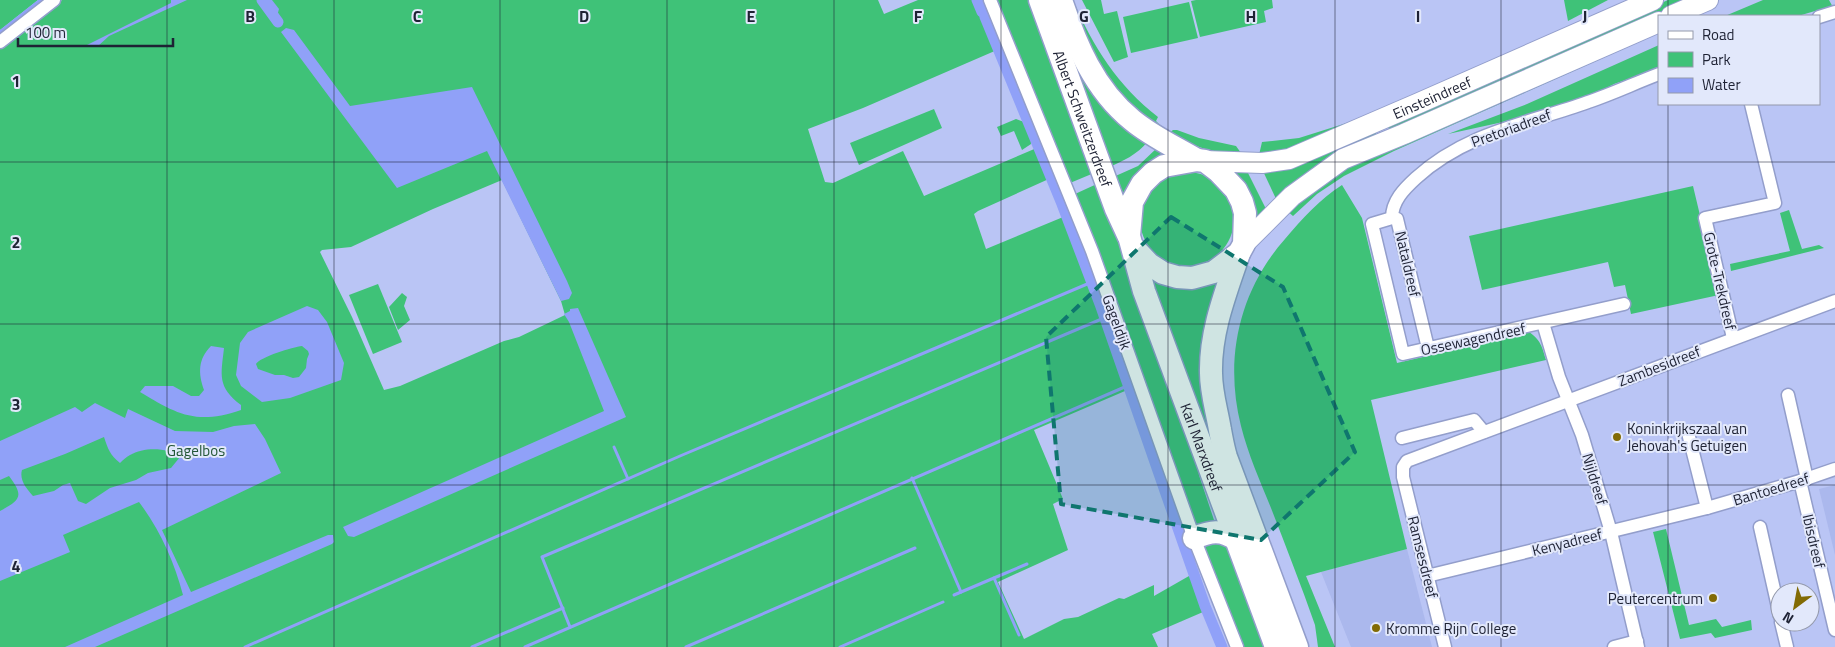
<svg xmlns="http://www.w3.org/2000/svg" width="1835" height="647" font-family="'Titillium Web',sans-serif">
	<rect width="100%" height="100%" fill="#bac5f5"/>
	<g fill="#abb8ed">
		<path d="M1835,485v70l-16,-66z"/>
		<path d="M1407,549l25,98h-81l-30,-75z"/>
	</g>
	<g fill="#3fc278" fill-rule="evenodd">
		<path d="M0,0h38l-38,30z"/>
		<path d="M62,0h816l6,14 34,-14h59l20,50 -134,58 -55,21 17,53 8,1 70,-32 21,45 115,-49 12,31 -73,33 -4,3 12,35 82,-34 27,65 37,108 -98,42 29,69 -10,5 15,46 -70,32 26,57 40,-20 14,-2 41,-19 5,1 30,-14v11l42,-24 14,37 -58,25 6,13h-1158v-600zM502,180l59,121 4,14 -46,22 -15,4 -104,45 -16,4 -32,-73 -32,-65 2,-2 29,-3 82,-38z"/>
		<path d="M996,0h36l62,173 -24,10z"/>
		<path d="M1052,0l96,141c-11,14 -25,20 -41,27z"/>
		<path d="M1066,0h7c20,47 45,86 85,117l-2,4 5,5 -2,4 -47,-39z"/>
		<path d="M1082,0h19l3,14 13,-3 11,46 -14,5z"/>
		<path d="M1196,0h76l1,8 -9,3 2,11 -66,15 -9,-36z"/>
		<path d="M1564,0h44l-40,21z"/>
		<path d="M1668,0h24l-303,130 -1,-5z"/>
		<path d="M1763,0h66l6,11 -7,8 -13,-8 -17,5h-73z"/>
		<path d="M1189,2l9,36 -67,15 -8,-36z"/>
		<path d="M1659,33l-265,118 -50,25 -27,18 -24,22 -7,-6 42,-34 49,-24z"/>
		<path d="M1659,45v23l-4,2 -41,14 -17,9 -94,29 -55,12 79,-30z"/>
		<path d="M1027,107l31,72 -4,1 -30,-72z"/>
		<path d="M934,109l8,19 -83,37 -9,-22z"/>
		<path d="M1016,119l8,3 7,15v7l-9,6 -8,-19 -13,5 -4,-9z"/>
		<path d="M1353,121l-45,25 -49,9 3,-13 37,-4z"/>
		<path d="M1173,130h4l22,8 37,8 5,7c-32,0 -45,-6 -72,-20z"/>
		<path d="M1378,130l-3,5 -98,66 -15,-32z"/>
		<path d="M1158,147l12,5 -45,47 -14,-21 27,-12z"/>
		<path d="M1246,169l21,42 -11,13 -25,-54z"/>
		<circle cx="1187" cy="219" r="47"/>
		<path d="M1099,183l18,56 77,207 5,29 15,45 -3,5 -16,2 -120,-333z"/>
		<path d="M1342,185l20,33 35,145 132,-31c12,8 13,15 17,28l-175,40 36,149 -101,27 29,71h-17l-3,-22c-14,-40 -29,-78 -44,-117 -11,-27 -23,-54 -30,-82 -17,-67 -2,-135 44,-187 17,-20 35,-40 57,-54z"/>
		<path d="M1693,186l26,109 -88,19 -6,-29 -11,2 -6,-25 -126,28 -13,-54z"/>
		<path d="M1789,210l13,39 17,-4 5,3 -93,23 -1,-7 60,-13 -10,-38z"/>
		<path d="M1150,277l72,1 -17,69 77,300z"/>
		<path d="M378,284l24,58 -29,12 -24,-59z"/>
		<path d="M402,293l5,4 -3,9 6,14 -12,10 -9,-23z"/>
		<path d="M1666,529l23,96 27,-6 6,8 29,-7 1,10 -37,8 -4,-5 -31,6 -27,-107z"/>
		<path d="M1206,539l18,1 46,107h-29l-38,-98z"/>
	</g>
	<g fill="#90a1f8" fill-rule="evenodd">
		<path d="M38,0h6l-44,34v-4z"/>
		<path d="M171,0h16l-78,36 -11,10 -8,1 -3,-2 84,-42z"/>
		<path d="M257,0h15l7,9 -2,7 -3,1 -5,-2z"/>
		<path d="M286,28l8,2 56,76 122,-19 95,194 5,12 -3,6 -8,2 -74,-150 -90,37 -116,-156z"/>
		<path d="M307,306l11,4 9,12 17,41 -3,17 -51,18 -28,4 -21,-16 -5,-11 4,-32 8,-11zM302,346l6,5 1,3 -2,5 -1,9 -7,9 -6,1 -9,-3h-9l-17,-6 -2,-5c4,-7 37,-17 46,-18z"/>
		<path d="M578,308l48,109 -272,120 -6,-1 -5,-9 261,-116 -35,-89 -5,-8 6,-3v-2z"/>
		<path d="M211,346l13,2c-3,27 -7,39 17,57v5c-44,15 -63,5 -101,-18l5,-6h28l18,10h8l5,-6c-6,-17 -6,-31 7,-44z"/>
		<path d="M95,403l30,15 3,-9 47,22 38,1 21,-6 21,-2 10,15 16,34 -119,57 29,62 137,-57h5l1,7 -2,2 -237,103h-30l118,-52c-9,-34 -23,-65 -44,-93l-76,33 7,17 -70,29v-70c21,-11 24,-15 9,-35l-9,4v-39l75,-34 7,5zM104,437c4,12 6,18 16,26 3,-3 6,-6 10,-8 14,-8 37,-8 50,2l-9,11 -23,5 -12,7 -26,8 -24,16 -8,-3 -8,-18 -7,2 -9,6 -21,5c-6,-7 -14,-16 -11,-26l43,-16z"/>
	</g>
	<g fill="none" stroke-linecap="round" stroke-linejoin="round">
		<g stroke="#90a1f8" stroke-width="3">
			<path d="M614,447l14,32"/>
			<path d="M912,478l49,114"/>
			<path d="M954,595l40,-17"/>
			<path d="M570,627l-28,-70 562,-239"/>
			<path d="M1019,635l-25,-57 33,-14"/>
			<path d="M245,647l435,-191 412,-174"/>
			<path d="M472,647l91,-39"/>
			<path d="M525,647l602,-261"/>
			<path d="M686,647l229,-99"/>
			<path d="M840,647l103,-45"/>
		</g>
		<g stroke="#90a1f8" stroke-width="11">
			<path d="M262,0l16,22"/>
			<path d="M977,0l5,12"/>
			<path d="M985,17l77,187 38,100 105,302 17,41"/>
		</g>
		<defs>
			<g id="street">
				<path d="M990,0l102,251 102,287 43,109"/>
				<path d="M1819,17l16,-5"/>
				<path d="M0,42l54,-42"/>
				<path d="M1392,218c0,-17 12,-29 24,-40 51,-46 111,-54 172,-76 24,-8 47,-19 71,-28"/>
				<path d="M1543,323l16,54 23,58 29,97 27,115"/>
				<path d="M1733,338l-28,-120 70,-15 -24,-99"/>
				<path d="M1428,348l-31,-129 -5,-1 -20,6 31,130 221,-50"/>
				<path d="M1788,395l19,84"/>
				<path d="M1688,433l19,75"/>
				<path d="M1402,438l72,-18 10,12"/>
				<path d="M1800,481l35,149"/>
				<path d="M1760,527l20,89"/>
				<path d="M1427,576l280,-68 93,-27 35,-12"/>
				<path d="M1781,622l6,25"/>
				<path d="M1445,647l-42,-170v-10l4,-6 428,-160"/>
				<path d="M1614,647l23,-6"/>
			</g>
			<g id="primary">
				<path d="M1671,16l37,-16"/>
				<path id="s1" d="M1205,161l57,2 27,-4 130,-56 234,-103"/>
				<path d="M1244,244l48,-48 51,-37 61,-25 255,-112"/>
			</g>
			<g id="highway">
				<path id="s2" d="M1040,0l76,209 12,26"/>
				<path d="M1061,0c15,45 33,89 71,120 19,16 43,27 65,40"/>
				<path id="s3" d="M1133,247l16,17 14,9 14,4 15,1 22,-6 25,-19 5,-9 1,-31 -3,-11 -6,-12 -18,-19 -13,-10 -8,-1 -33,6 -11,7 -11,11 -10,18 -3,34 15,55 132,356"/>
				<path d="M1239,253c-13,39 -29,78 -28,120 0,20 6,38 9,57 2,10 3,17 6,27l71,190"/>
				<path d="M1194,538c17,-7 27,-9 43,2"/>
			</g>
		</defs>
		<use href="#street" stroke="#939ecb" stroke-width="15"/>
		<use href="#primary" stroke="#939ecb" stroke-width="22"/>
		<use href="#highway" stroke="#939ecb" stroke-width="25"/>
		<use href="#street" stroke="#fff" stroke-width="12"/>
		<use href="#primary" stroke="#fff" stroke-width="20"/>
		<use href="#highway" stroke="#fff" stroke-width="22"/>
	</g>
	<path fill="#0f766e" fill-opacity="0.2" stroke="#0f766e" stroke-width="4" stroke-dasharray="10 6" stroke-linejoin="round" d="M1171,217l112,70 72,165 -94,88 -200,-36 -15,-167z"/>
	<path fill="none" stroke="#1e2234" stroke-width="1" stroke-opacity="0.55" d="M167,0v647M334,0v647M500,0v647M667,0v647M834,0v647M1001,0v647M1168,0v647M1335,0v647M1501,0v647M1668,0v16M1668,104v543M0,162h1835M0,324h1835M0,485h1835"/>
	<g fill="#826b05" stroke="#e2e8fb" stroke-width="2">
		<circle cx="1617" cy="437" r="5"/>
		<circle cx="1713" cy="598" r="5"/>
		<circle cx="1376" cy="628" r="5"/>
	</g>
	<g text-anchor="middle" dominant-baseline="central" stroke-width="4" stroke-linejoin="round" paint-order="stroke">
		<g font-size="15" fill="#1e2234" stroke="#e2e8fb">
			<text stroke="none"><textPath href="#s1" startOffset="240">Einsteindreef</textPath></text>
			<text stroke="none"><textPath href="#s2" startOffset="126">Albert Schweitzerdreef</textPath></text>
			<text transform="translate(1511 128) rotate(-20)">Pretoriadreef</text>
			<text transform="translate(1408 264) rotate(77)">Nataldreef</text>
			<text transform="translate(1720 281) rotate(77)">Grote-Trekdreef</text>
			<text transform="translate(1117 322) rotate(70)">Gageldijk</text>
			<text transform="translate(1473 339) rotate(-12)">Ossewagendreef</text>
			<text transform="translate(1659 366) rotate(-21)">Zambesidreef</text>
			<text stroke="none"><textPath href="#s3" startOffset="581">Karl Marxdreef</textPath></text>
			<text transform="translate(1595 479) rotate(73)">Nijldreef</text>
			<text transform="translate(1771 489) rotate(-17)">Bantoedreef</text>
			<text transform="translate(1814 541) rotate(77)">Ibisdreef</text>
			<text transform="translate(1567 542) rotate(-14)">Kenyadreef</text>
			<text transform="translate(1423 557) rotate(76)">Ramsesdreef</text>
		</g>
		<g font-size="15" fill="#1e2234" stroke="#e2e8fb" text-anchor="start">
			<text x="1627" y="428">Koninkrijkszaal van<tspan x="1627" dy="17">Jehovah's Getuigen</tspan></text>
			<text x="1703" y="598" text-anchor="end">Peutercentrum</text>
			<text x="1386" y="628">Kromme Rijn College</text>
		</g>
		<g font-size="15" fill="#235637" stroke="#e2e8fb">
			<text x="196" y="450">Gagelbos</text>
		</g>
	</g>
	<g font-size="16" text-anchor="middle" font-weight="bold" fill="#1e2234" stroke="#e2e8fb" stroke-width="4" stroke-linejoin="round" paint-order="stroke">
		<text x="250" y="22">B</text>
		<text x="417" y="22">C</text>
		<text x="584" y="22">D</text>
		<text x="751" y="22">E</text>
		<text x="918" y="22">F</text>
		<text x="1084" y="22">G</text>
		<text x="1251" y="22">H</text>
		<text x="1418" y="22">I</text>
		<text x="1585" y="22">J</text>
		<text x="16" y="87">1</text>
		<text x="16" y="248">2</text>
		<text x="16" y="410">3</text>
		<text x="16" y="572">4</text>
	</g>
	<rect x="1658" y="15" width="162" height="90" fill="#e2e8fb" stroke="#9499ab"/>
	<rect x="1668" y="31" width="25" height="8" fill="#ffffff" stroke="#9499ab"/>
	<text x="1702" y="40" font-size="15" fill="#1e2234">Road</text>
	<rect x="1668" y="52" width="25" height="15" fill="#3fc278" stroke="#9499ab"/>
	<text x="1702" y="65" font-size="15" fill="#1e2234">Park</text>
	<rect x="1668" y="78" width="25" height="15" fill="#90a1f8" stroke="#9499ab"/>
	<text x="1702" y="90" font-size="15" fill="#1e2234">Water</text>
	<g transform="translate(1795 607) rotate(212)"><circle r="24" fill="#e2e8fb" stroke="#9499ab"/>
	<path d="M0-4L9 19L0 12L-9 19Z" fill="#826b05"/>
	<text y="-8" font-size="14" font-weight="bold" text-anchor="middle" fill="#1e2234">N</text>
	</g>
	<path d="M18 38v8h155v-8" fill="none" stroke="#1e2234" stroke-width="2.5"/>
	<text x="25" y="38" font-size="15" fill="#1e2234" stroke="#e2e8fb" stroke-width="4" paint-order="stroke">100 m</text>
</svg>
